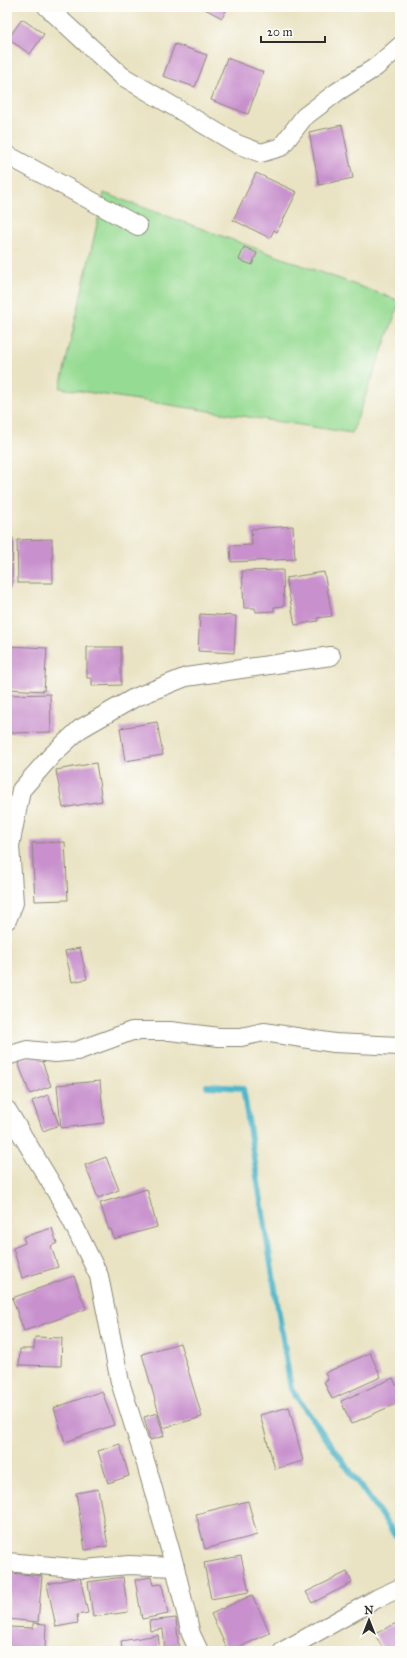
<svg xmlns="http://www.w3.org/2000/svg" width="407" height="1658" font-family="'IM FELL Great Primer',serif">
	<rect width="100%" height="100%" fill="#fdfcf7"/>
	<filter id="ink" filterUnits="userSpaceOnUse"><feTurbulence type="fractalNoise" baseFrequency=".025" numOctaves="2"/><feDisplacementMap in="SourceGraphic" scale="8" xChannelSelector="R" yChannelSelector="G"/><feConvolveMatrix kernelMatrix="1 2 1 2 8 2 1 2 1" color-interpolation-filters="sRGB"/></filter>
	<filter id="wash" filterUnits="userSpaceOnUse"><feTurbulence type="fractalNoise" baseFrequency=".012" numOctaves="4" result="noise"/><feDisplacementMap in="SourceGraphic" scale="16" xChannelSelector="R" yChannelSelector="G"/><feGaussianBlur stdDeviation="0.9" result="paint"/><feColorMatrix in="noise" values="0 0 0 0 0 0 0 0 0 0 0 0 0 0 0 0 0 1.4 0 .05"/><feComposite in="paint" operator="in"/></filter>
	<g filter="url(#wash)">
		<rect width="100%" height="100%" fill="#e9e3c3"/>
		<path fill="#96db93" stroke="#60835f" d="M104,193l296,108 -48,132 -292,-45z"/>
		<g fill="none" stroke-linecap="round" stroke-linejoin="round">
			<path stroke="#4db6ca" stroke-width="6" d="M207,1086l36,2 48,301 109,152"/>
		</g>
		<g id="blocks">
			<g fill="#c890cd">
				<path d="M201,7h27l-6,11z"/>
				<path d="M22,19l22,15 -14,20 -22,-15z"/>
				<path d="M175,44l32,11 -12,32 -32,-11z"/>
				<path d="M227,58l36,14 -15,42 -37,-14z"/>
				<path d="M342,125l11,53 -34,7 -10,-53z"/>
				<path d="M256,173l41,19 -20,40 -3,-2 -4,8 -37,-18z"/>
				<path d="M244,247l13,6 -5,12 -13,-5z"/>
				<path d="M293,526l2,33 -64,3 -1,-16 22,-1 -1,-16z"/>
				<path d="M7,538h6l-1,49h-5z"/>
				<path d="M52,539l1,44h-35l-1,-43z"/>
				<path d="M283,570l1,36 -10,1v4l-18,1 -1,-4h-11l-2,-37z"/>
				<path d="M324,572l8,44 -15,2 1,3 -23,4 -9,-47z"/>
				<path d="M200,614l36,2 -2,37 -36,-2z"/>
				<path d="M9,646l38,2 -3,43 -37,-2z"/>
				<path d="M87,647h34v38l-29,1v-8h-5z"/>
				<path d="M50,694l1,38 -44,1v-38z"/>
				<path d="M157,722l6,33 -38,6 -5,-33z"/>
				<path d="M96,763l6,38 -39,7 -7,-38z"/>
				<path d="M65,842l3,58 -33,1 -3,-58z"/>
				<path d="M80,948l7,31 -15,3 -7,-31z"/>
				<path d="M39,1053l12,33 -21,8 -13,-34z"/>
				<path d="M100,1081l4,42 -43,5 -4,-43z"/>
				<path d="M48,1095l11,30 -16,6 -11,-30z"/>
				<path d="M106,1157l13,33 -21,8 -13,-33z"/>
				<path d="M147,1189l10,38 -43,12 -3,-10 -2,1 -9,-27z"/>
				<path d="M52,1228l5,15 -6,3 7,21 -36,11 -9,-30 12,-5 -2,-6z"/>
				<path d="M74,1276l12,33 -62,22 -12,-33z"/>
				<path d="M35,1337l27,1 -1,28 -42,-1 1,-16h14z"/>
				<path d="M180,1343l22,74 -39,11 -21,-74z"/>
				<path d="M370,1353l11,24 -49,22 -8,-17 4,-2 -3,-7z"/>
				<path d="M393,1378l3,7 4,-2v19l-49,22 -10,-23z"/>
				<path d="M102,1391l12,34 -49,17 -11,-34z"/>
				<path d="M289,1407l14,54 -28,8 -15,-54z"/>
				<path d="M157,1413l7,23 -14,4 -6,-23z"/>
				<path d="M120,1444l9,32 -21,7 -10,-32z"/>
				<path d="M98,1489l10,57 -23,4 -9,-57z"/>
				<path d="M248,1501l9,34 -52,14 -9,-35z"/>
				<path d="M241,1556l8,36 -38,7 -7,-36z"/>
				<path d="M347,1572l5,11 -40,20 -6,-11z"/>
				<path d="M11,1573l31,3 -4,46 -31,-3z"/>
				<path d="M80,1577l8,36 -11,2 1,8 -22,4 -9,-43z"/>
				<path d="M123,1577l5,35 -35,5 -5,-35z"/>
				<path d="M151,1577l2,8 9,-1 6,30 -26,5 -7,-39z"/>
				<path d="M252,1595l18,38 -39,18h-3l-17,-37z"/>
				<path d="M176,1618l3,33h-14l-2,-22 -13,2 -1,-10z"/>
				<path d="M400,1621v30h-16l-9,-17z"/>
				<path d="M33,1623l13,1 -1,27h-38v-24l26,1z"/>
				<path d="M158,1635l2,16h-38l-1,-10z"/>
			</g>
		</g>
	</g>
	<g filter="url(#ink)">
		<use href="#blocks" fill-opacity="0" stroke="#8a8777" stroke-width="1"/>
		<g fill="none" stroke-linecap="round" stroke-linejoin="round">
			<defs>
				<g id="minor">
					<path d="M47,7l75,69 115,68 24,9 20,-6 23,-30 33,-25 39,-25 24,-21"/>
					<path d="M7,155l131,71"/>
					<path d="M7,920l7,-17 -4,-57 11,-56 32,-36 27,-25 54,-31 52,-21 145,-21"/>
					<path d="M7,1056l20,-6 28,3 22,-2 55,-20h38l49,6h22l23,-5 70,11 66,3"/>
					<path d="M7,1110l56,93 36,73 21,106 26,82 29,103 16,67 8,17"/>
					<path d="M7,1562l78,7 44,-4 46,2"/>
					<path d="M283,1651l95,-53 22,-10"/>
				</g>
			</defs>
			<use href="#minor" stroke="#8a8777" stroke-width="20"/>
			<use href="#minor" stroke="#fff" stroke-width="18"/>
		</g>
	</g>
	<rect width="407" height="1658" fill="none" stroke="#fdfcf7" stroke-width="24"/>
	<g transform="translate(369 1620)" stroke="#fdfcf7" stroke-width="3" paint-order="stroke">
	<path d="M0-3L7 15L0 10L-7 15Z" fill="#2b2b2b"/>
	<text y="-6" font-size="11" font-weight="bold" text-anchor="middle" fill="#2b2b2b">N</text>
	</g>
	<path d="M261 36v6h64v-6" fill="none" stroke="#2b2b2b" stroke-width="2"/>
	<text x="267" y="36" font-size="12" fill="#2b2b2b" stroke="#fdfcf7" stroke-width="3" paint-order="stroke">20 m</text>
</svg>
